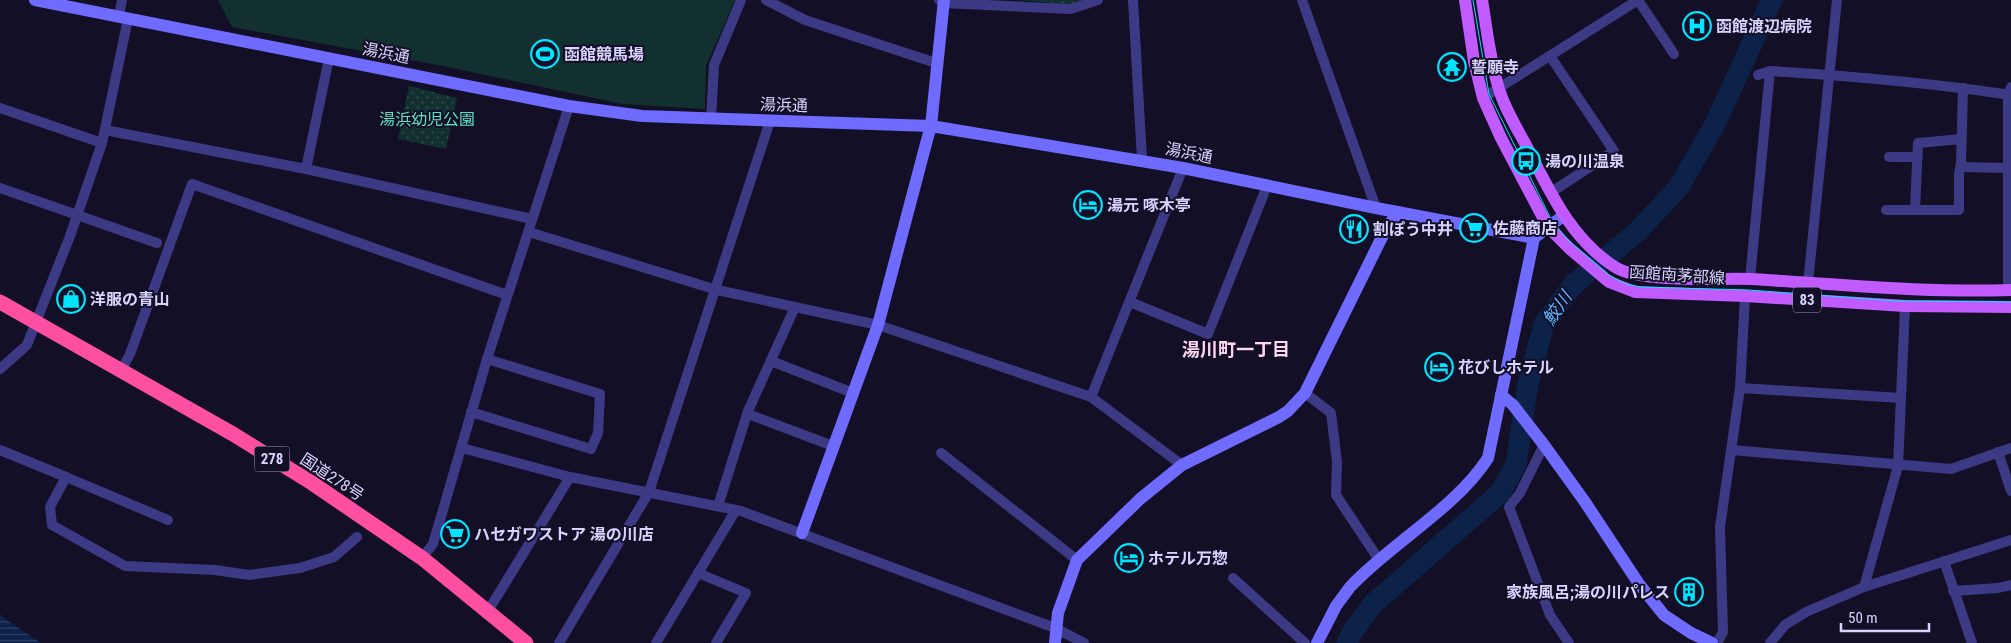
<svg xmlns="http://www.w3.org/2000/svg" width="2011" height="643" font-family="'Roboto Condensed','Noto Sans JP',sans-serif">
	<defs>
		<pattern id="park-dots" width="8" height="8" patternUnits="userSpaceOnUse" patternTransform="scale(1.25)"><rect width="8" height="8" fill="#12302f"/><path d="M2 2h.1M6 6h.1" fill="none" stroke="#344d4e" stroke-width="1.8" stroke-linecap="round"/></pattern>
		<pattern id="water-rules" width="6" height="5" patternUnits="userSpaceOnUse" patternTransform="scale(1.25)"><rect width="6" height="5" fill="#0c2248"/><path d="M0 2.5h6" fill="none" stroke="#2f4163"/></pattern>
	</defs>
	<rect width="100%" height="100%" fill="#130f26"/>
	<path fill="#12302f" d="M218,0h517l-29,66 -1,43 -83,-5 -184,-39 -206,-38z"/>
	<g fill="url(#park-dots)">
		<path d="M1016,0h65l-10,4z"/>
		<path d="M409,86l48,12 -11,51 -48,-10z"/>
	</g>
	<path fill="url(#water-rules)" d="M0,615l41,28h-41z"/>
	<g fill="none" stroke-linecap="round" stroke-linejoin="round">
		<path stroke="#0c2248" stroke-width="21" d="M1347,643l6,-12 20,-27 127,-111 16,-29 12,-80 16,-60 29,-39 64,-53 42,-45 36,-63 57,-124"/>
		<g stroke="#3d3a85" stroke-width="10">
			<path d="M766,0l39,20 131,43"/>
			<path d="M939,0l4,3 128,6 27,-9"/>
			<path d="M1133,0l9,160"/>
			<path d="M1302,0l74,208"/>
			<path d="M1638,0l36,54"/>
			<path d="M119,17l3,-17"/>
			<path d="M1550,56l64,95 -64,42"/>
			<path d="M1758,75l12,-4c81,5 161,12 241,24"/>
			<path d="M1483,98l155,-98"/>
			<path d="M0,108l102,35"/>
			<path d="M711,119l3,-54 27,-65"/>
			<path d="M105,130l201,39 226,50"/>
			<path d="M1962,139l-44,4 -3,67h44v-36l2,-12 2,-74"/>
			<path d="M1889,157h29"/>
			<path d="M1961,167l47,1"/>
			<path d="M306,169l23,-111"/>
			<path d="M0,188l157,55"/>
			<path d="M1886,210h29"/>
			<path d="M529,232l188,58 161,35 213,72 91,68"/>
			<path d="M1750,279l20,-208"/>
			<path d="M1808,283l29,-283"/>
			<path d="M2008,290v-195l3,-8"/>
			<path d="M1130,302l78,32 59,-148"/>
			<path d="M771,361l82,32"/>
			<path d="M0,369l27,-24 43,-109 32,-93 26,-124"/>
			<path d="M121,371l9,-17 62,-170 315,111"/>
			<path d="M1740,388l161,10"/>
			<path d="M1305,393l26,20 6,49 -1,33 43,65"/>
			<path d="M1091,397l92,-229"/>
			<path d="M471,412l120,37 7,-16 2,-39 -113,-35"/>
			<path d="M748,414l85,32"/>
			<path d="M1544,445l-24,48 -11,14 41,108 19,28"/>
			<path d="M462,448l108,29 171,34 314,117 29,15"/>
			<path d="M0,450l66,27 -16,30 2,18 73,41 90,4 34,5 51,-7 34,-11 23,-20"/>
			<path d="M1732,450l219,19 60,-21"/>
			<path d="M1998,452l13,39"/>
			<path d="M941,453l136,107"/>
			<path d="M66,477l102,43"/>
			<path d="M718,506l30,-95 47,-104"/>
			<path d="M422,558l11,-14 54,-185 82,-253"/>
			<path d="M1944,561l28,82"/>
			<path d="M698,573l48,20 -30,50"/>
			<path d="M1233,578l72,65"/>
			<path d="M1864,587l34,-121 7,-160"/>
			<path d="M1953,591l45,-3 13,-3"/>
			<path d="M488,611l82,-134"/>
			<path d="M559,643l90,-151 121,-371"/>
			<path d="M656,643l80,-133"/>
			<path d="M1717,643l6,-11 -3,-105 20,-139 5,-92"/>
			<path d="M1770,643l15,-18 21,-13 58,-25 147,-47"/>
		</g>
		<g stroke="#6f6bff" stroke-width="12">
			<path d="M35,0l534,106 73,10 289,10 252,42 193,40 158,30"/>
			<path d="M1501,395l12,10 31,40 41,57 54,82 25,31 27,18 21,10"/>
			<path d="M802,533l76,-208 49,-185 4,-14 13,-126"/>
			<path d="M1055,643l3,-30 19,-53 63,-61 42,-34 97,-48 9,-6 17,-18 80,-162 13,-19"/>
			<path d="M1317,643l19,-37 14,-19c40,-43 107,-80 138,-129l46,-220 29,-22"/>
		</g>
		<g stroke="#c25bff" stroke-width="12">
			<path d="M1465,0l9,61 9,37 18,40 47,89 22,22 39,33 26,10 110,4 160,10 106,1"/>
			<path d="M1482,0c5,30 8,61 17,89 6,21 18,39 28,58 23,45 44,92 88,120 25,16 103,11 135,12 87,5 174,14 261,11"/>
		</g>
		<path stroke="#ff4fa3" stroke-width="15" d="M0,302l233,132 79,49 110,75 104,85"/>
		<path stroke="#00e5ff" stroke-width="1" d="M1473,0l16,94 62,125 16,20 42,36 17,9 15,3 108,3 147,11 115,1"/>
	</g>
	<defs>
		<symbol id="hospital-ring" viewBox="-11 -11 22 22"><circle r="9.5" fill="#130f26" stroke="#00e5ff" stroke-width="1.5"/><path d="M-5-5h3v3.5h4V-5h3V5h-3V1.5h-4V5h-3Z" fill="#00e5ff"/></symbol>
		<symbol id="stadium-ring" viewBox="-11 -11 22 22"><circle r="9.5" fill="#130f26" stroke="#00e5ff" stroke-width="1.5"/><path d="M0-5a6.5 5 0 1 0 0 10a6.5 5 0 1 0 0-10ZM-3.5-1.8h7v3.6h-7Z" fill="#00e5ff"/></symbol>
		<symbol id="temple-ring" viewBox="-11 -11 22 22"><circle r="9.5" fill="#130f26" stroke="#00e5ff" stroke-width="1.5"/><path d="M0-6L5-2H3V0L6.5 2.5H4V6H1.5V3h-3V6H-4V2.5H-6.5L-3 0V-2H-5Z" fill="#00e5ff"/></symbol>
		<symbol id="bus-ring" viewBox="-11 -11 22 22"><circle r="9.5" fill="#130f26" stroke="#00e5ff" stroke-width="1.5"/><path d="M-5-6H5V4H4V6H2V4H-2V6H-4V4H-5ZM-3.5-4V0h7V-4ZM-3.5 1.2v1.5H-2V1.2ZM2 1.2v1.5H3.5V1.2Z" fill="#00e5ff"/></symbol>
		<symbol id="hotel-ring" viewBox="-11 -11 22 22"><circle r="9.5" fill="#130f26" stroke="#00e5ff" stroke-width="1.5"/><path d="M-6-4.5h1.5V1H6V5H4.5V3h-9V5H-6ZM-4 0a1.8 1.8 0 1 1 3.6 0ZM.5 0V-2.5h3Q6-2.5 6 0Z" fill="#00e5ff"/></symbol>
		<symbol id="supermarket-ring" viewBox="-11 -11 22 22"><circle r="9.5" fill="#130f26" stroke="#00e5ff" stroke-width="1.5"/><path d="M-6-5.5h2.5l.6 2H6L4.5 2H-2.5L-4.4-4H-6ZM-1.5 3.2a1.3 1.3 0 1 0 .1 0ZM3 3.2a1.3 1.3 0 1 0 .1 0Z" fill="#00e5ff"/></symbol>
		<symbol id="restaurant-ring" viewBox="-11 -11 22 22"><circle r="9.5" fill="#130f26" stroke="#00e5ff" stroke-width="1.5"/><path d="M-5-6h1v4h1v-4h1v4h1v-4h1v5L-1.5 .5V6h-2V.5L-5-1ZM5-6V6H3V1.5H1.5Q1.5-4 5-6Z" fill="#00e5ff"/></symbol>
		<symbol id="shop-ring" viewBox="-11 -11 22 22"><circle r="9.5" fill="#130f26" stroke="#00e5ff" stroke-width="1.5"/><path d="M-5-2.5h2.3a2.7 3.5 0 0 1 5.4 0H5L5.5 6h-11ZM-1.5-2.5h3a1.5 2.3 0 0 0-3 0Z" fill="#00e5ff"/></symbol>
		<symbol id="building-ring" viewBox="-11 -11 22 22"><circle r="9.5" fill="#130f26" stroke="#00e5ff" stroke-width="1.5"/><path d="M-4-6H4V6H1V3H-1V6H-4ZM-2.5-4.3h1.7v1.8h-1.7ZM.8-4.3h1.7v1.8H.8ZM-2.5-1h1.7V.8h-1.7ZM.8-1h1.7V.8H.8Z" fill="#00e5ff"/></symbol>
	</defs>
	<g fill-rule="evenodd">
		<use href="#hospital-ring" x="1681" y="10" width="32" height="32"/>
		<use href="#stadium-ring" x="529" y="38" width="32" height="32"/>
		<use href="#temple-ring" x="1436" y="51" width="32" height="32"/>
		<use href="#bus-ring" x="1510" y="145" width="32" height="32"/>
		<use href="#hotel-ring" x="1072" y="189" width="32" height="32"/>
		<use href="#supermarket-ring" x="1458" y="212" width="32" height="32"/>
		<use href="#restaurant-ring" x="1338" y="213" width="32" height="32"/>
		<use href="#shop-ring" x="55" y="283" width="32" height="32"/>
		<use href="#hotel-ring" x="1423" y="351" width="32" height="32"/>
		<use href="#supermarket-ring" x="439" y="518" width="32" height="32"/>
		<use href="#hotel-ring" x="1113" y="542" width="32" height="32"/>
		<use href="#building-ring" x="1673" y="576" width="32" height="32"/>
	</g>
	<g text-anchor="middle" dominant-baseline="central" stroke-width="4" stroke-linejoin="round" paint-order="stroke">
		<g fill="#130f26" stroke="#9e99be" stroke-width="1">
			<rect x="1793" y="287.5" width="28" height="25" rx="4"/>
			<rect x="254.5" y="446.5" width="35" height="25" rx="4"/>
		</g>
		<g font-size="15" font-weight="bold" fill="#d9d4ff">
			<text x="1807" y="300">83</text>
			<text x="272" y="459">278</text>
		</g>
		<g font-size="16" font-weight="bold" fill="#d9d4ff" stroke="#130f26" text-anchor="start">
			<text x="1716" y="26">函館渡辺病院</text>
			<text x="564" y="54">函館競馬場</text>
			<text x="1471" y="67">誓願寺</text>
			<text x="1545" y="161">湯の川温泉</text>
			<text x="1107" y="205">湯元 啄木亭</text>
			<text x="1493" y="228">佐藤商店</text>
			<text x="1373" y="229">割ぽう中井</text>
			<text x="90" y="299">洋服の青山</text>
			<text x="1458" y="367">花びしホテル</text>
			<text x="474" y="534">ハセガワストア 湯の川店</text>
			<text x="1148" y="558">ホテル万惣</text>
			<text x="1670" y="592" text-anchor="end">家族風呂;湯の川パレス</text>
		</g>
		<g font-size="16" fill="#d9d4ff" stroke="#130f26">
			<text transform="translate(386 53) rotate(11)">湯浜通</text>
			<text transform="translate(784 105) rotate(2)">湯浜通</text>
			<text transform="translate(1189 153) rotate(11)">湯浜通</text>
			<text transform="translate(1677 275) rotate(4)">函館南茅部線</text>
			<text transform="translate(332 477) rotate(33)">国道278号</text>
		</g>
		<g font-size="16" fill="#5fe0c0" stroke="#130f26">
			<text x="427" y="119">湯浜幼児公園</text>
		</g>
		<g font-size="18" font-style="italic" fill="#62b6ff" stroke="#130f26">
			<text transform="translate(1557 308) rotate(-55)">鮫川</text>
		</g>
		<g font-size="18" font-weight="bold" fill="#ffd6f0" stroke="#130f26">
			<text x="1236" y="349">湯川町一丁目</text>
		</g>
	</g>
	<path d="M1841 623v8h88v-8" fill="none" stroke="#d9d4ff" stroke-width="2.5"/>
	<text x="1848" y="623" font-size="15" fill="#d9d4ff" stroke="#130f26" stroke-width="4" paint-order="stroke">50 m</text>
</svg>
